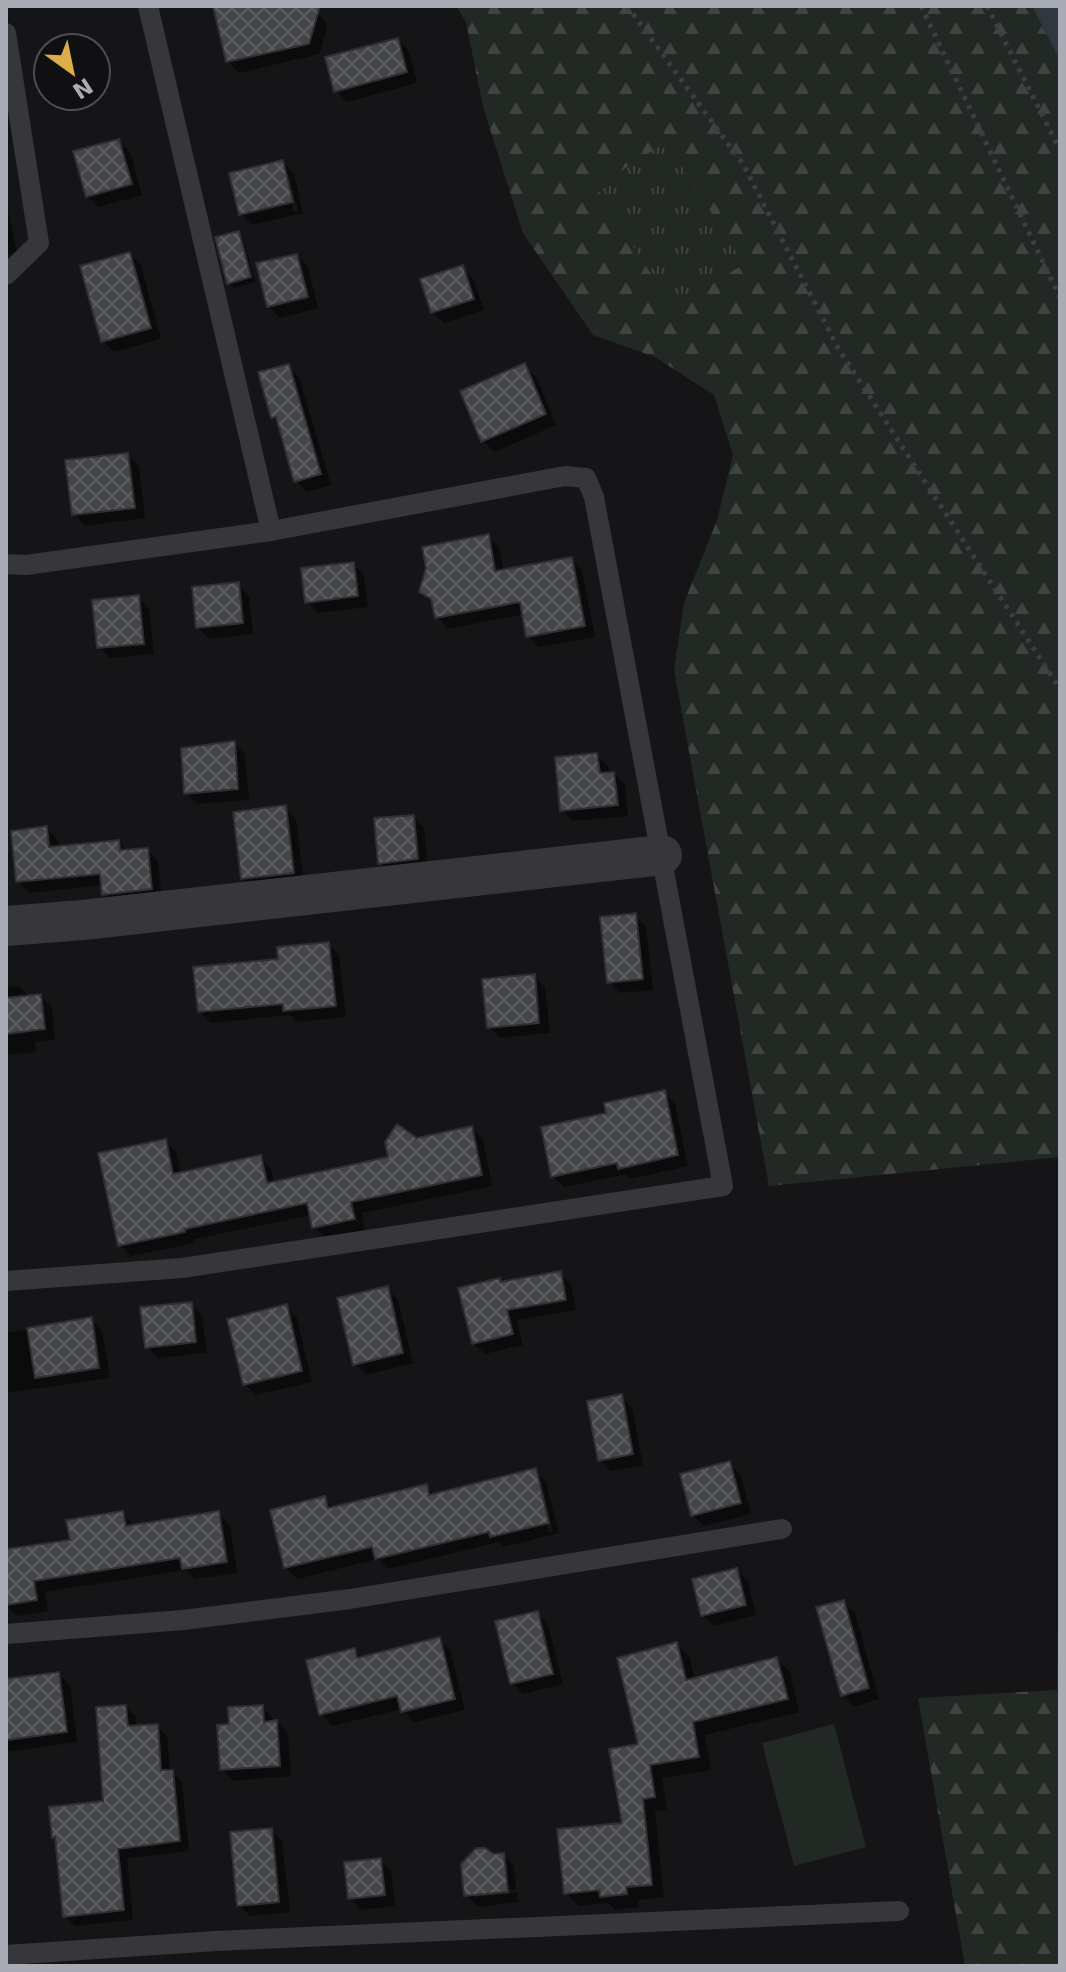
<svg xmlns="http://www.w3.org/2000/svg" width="1066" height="1972" font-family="'DejaVu Sans',sans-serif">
	<defs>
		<pattern id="forest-firs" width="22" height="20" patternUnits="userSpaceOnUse" patternTransform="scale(2)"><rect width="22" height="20" fill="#222823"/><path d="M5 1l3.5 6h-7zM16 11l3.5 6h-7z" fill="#3f4441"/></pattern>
		<pattern id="park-tufts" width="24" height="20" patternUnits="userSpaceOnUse" patternTransform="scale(2)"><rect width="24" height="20" fill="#222823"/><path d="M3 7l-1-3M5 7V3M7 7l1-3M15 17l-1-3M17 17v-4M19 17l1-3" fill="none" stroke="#3f4441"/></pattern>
		<pattern id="building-cross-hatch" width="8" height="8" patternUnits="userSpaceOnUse" patternTransform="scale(2)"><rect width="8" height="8" fill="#444549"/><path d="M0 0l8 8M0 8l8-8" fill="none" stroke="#5c5d61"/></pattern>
	</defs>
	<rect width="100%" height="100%" fill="#151517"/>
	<g fill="url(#forest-firs)">
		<path d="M456,6h576l28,55v1096l-291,29 -95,-516 10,-67 33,-83 16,-65 -19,-60 -59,-38 -62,-22 -70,-102 -40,-126 -17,-85z"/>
		<path d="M1060,1490v476h-95l-47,-268 139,-8z"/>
	</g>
	<path fill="url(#park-tufts)" d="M666,142l78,122 -71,45 -77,-122z"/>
	<path fill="#222823" d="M834,1724l32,123 -72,19 -32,-123z"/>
	<path fill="#30373e" d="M1032,6h28v55z"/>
	<g fill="#0007" fill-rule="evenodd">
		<path d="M223,6h87l15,15 2,8 -8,25 -80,19 -11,-12z"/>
		<path d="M398,40l11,11 8,32 -70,19 -11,-11z"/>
		<path d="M119,141l11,11 12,43 -43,12 -12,-11z"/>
		<path d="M283,162l11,12 9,39 -51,12 -11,-11zM284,173h4l10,38 -4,1z"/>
		<path d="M6,201l11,52 -11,2z"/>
		<path d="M238,233l5,5 12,44 -21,6 -5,-5z"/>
		<path d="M130,254l11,11 20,74 -47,13 -11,-11z"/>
		<path d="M297,256l11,11 10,41 -38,10 -12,-12z"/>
		<path d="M462,268l11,11 11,31 -40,13 -12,-11z"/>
		<path d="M288,366l11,11 32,108 -24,7 -11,-11 -16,-56 -8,-8z"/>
		<path d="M524,366l12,11 20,48 -62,27 -11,-12z"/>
		<path d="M128,455l11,11 6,52 -60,8 -11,-12z"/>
		<path d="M488,536l11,12 5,23 67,-12 11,11 13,67 -56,10 -11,-11 -4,-22 -76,15 -11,-12 -5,-14 -11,-12 7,-23z"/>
		<path d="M353,564l11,11 4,32 -50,6 -11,-11z"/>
		<path d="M238,585l11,11 4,38 -44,5 -11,-12z"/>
		<path d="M138,597l11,12 5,45 -44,4 -11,-11z"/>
		<path d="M234,743l11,11 4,46 -52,4 -11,-11z"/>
		<path d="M596,755l12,11 1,8h5l11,11 3,31 -55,5 -11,-11z"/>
		<path d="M285,808l11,11 8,65 -50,5 -11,-11z"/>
		<path d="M413,817l11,11 4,42 -36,4 -12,-11z"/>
		<path d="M47,828l11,12 1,8 59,-6 10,9 19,-1 11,11 4,39 -47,5 -11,-11 -1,-9 -73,8 -12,-12z"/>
		<path d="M635,915l11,12 7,63 -33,3 -11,-11z"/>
		<path d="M328,944l11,11 7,62 -49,5 -7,-7 -79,8 -12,-12 81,-51z"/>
		<path d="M534,976l11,11 5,46 -50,5 -11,-11z"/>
		<path d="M19,986l11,11 10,-1 12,11 3,33 -20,2 1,10 -30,3v-68z"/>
		<path d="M664,1092l11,12 13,62 -57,13 -5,-5 -62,13 -11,-11 55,-62z"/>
		<path d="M472,1128l11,12 9,46 -130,27 3,17 -39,8 -12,-11 -2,-12 -117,24v4l-64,13 -11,-11 45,-104 11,11 5,22 79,-16 11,11 3,14 116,-24 27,-19z"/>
		<path d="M560,1273l11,11 5,26 -59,10 6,25 -38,9 -12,-11 26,-63 3,3z"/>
		<path d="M387,1288l11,12 15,63 -47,12 -11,-11z"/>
		<path d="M191,1304l11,11 5,38 -49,5 -11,-11z"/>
		<path d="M286,1306l11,12 15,64 -56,13 -11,-11z"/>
		<path d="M91,1319l11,12 8,47 -104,15v-60z"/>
		<path d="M621,1396l11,12 11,57 -32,6 -12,-11z"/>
		<path d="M730,1464l11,11 10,39 -47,12 -12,-11z"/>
		<path d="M535,1471l11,11 13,51 -56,14 -4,-5 -111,27 -10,-10 -81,20 -11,-12 38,-69 11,11 91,-23 9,9zM537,1481h4l12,51 -4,1z"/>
		<path d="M123,1513l11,14 85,-13 11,11 7,48 -42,6 -9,-9 -141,22 3,19 -31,5 -11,-11v-54l66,-10z"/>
		<path d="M737,1570l11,11 8,34 -42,11 -12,-12z"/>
		<path d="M844,1602l11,11 24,86 -25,8 -11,-12z"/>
		<path d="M537,1613l11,12 15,59 -40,10 -11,-11z"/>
		<path d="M439,1639l11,11 15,60 -51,12 -12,-13 -70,17 -11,-12 33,-64 8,8z"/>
		<path d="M677,1644l13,14 5,22 82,-21 13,13 9,40 -94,23 6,35 -49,8 5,32 -12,2 9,85 -26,3 1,7 -24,3 -7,-7 -29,3 -13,-13 58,-69 17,-79z"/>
		<path d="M58,1674l12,11 7,57 -71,10v-71z"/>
		<path d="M126,1707l10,10v10l21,-1 10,10 3,36h2l10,10 7,69 -62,7 6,62 -58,6 -10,-10 -8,-77 -3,-2 51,-34z"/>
		<path d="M262,1707l11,11v5l4,-1 11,11 3,43 -57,5 -12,-11 10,-44z"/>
		<path d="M271,1830l11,11 8,71 -40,4 -11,-11z"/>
		<path d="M503,1855l11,11 2,23 -42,4v4l43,-4 1,9 -40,5 -12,-12 28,-39z"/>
		<path d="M380,1860l11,11 4,35 -34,4 -11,-12z"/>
	</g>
	<g fill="url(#building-cross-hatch)" stroke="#302f33" stroke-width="2">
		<path d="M213,6h107l-11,38 -83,18z"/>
		<path d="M398,38l9,34 -73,20 -9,-35z"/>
		<path d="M119,139l13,45 -46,13 -13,-46z"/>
		<path d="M283,160l10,42 -54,13 -10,-42z"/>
		<path d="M239,231l12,46 -24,7 -12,-47z"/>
		<path d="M130,252l21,76 -50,14 -21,-76z"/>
		<path d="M297,254l11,43 -41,10 -11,-44z"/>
		<path d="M463,265l11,34 -43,14 -11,-34z"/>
		<path d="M525,363l21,51 -65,28 -21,-51z"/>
		<path d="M289,364l32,110 -27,8 -18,-65 -5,1 -13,-46z"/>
		<path d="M128,453l7,55 -63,7 -7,-55z"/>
		<path d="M489,534l6,37 77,-14 13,69 -59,11 -6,-35 -85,16 -4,-19 -12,-7 7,-24 -4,-21z"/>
		<path d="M354,562l4,34 -53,7 -4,-35z"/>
		<path d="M239,582l4,41 -47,5 -4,-41z"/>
		<path d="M139,595l5,49 -47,4 -5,-48z"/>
		<path d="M235,741l3,48 -54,5 -3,-46z"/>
		<path d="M597,753l3,20 14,-1 4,33 -58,6 -5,-54z"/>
		<path d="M286,805l8,68 -53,6 -8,-67z"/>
		<path d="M414,815l4,44 -40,5 -4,-46z"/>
		<path d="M47,826l2,21 70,-7 1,10 28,-2 4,41 -50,6 -2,-21 -84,8 -5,-51z"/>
		<path d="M636,913l7,66 -36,4 -7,-66z"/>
		<path d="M329,942l7,64 -53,5v-7l-85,8 -5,-45 85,-8 -1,-12z"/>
		<path d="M535,974l4,49 -52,5 -5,-49z"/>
		<path d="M41,994l4,35 -39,5v-36z"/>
		<path d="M665,1090l13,65 -60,14 -1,-6 -66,14 -10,-50 65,-14 -2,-10z"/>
		<path d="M397,1124l20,14 55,-12 10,49 -131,27 4,17 -43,9 -5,-25 -122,26v3l-67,14 -20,-93 68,-14 7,35 88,-19 6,28 121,-26 -3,-15z"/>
		<path d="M561,1271l5,29 -59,10 6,24 -41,10 -14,-56 42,-10v4z"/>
		<path d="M388,1286l15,67 -50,12 -16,-67z"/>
		<path d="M192,1302l4,40 -51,6 -5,-41z"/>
		<path d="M287,1304l15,67 -59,14 -16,-66z"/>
		<path d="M92,1317l7,51 -64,10 -8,-50z"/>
		<path d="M622,1394l11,60 -35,7 -11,-60z"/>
		<path d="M730,1461l11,42 -50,13 -11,-42z"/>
		<path d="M536,1468l13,55 -59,14 -1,-5 -114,27 -3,-12 -88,21 -14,-58 55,-14 3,12 99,-24 2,11z"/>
		<path d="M123,1511l3,15 93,-15 8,51 -45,7 -2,-11 -146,23 3,19 -31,5v-56l64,-9 -4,-20z"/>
		<path d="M737,1568l9,37 -45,11 -9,-37z"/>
		<path d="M844,1600l25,88 -28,8 -25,-89z"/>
		<path d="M538,1611l15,63 -43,10 -15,-63z"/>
		<path d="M440,1637l15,62 -54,13 -4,-16 -78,19 -13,-55 49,-12 2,10z"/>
		<path d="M677,1642l9,38 91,-23 11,42 -95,23 6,35 -49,8 5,32 -12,2 9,86 -26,2 1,7 -27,3 -1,-7 -35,4 -7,-65 65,-6 -13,-74 29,-5 -21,-86z"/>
		<path d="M59,1672l8,60 -61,8v-61z"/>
		<path d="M126,1705l2,21 30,-2 3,46h12l7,71 -62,8 6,61 -61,7 -8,-80 -3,1 -3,-31 54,-6 -7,-94z"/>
		<path d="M263,1705l1,17 13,-2 3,46 -60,4 -3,-45 12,-1 -1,-17z"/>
		<path d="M272,1828l7,74 -42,4 -7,-74z"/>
		<path d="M476,1848h9l9,6 10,-1 4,39 -44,4 -3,-32z"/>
		<path d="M381,1858l4,37 -37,4 -4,-37z"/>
	</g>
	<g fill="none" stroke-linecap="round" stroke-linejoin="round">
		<g stroke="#3d3e42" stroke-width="5" stroke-dasharray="4 6" stroke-linecap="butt">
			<path d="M627,6l116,158 95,184 222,341"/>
			<path d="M921,6l139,292"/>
			<path d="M987,6l73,144"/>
		</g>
		<g stroke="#37373b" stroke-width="20">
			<path d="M148,6l123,525"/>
			<path d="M6,33l33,210 -33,32"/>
			<path d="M6,564l20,1 245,-34 294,-55 21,2 8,19 129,689 -541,82 -176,13"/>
			<path d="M6,1634l177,-14 167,-21 432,-70"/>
			<path d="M6,1955l210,-14 683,-30"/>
		</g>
		<path stroke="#37373b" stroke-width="40" d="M6,926l77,-6 579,-65"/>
	</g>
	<rect width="1066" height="1972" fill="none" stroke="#a9acb5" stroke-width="16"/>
	<g transform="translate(72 72) rotate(147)"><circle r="38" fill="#101012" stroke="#4d4e53" stroke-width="2"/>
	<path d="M0-6L14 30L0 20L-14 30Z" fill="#ddae47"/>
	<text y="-12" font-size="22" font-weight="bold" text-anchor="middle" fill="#a9acb5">N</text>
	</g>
</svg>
